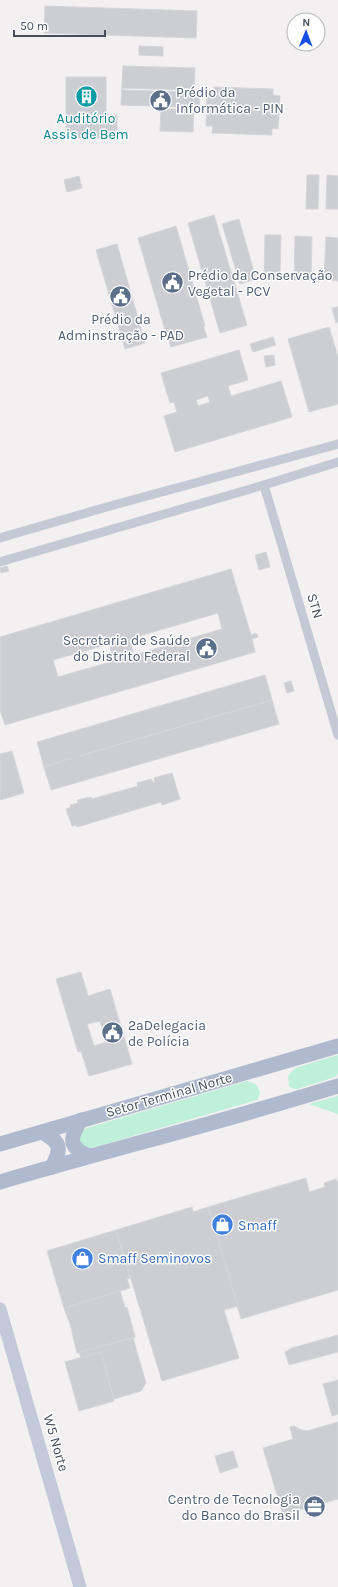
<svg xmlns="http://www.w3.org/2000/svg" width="338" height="1587" font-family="Karla,sans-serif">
	<rect width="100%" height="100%" fill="#f2f0f0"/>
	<g fill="#bef0da">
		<path d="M338,1055v19l-3,3 -37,12h-4l-5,-3 -1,-10 7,-8z"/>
		<path d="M247,1081l10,4 3,8 -3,7 -169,49 -6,-3 -3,-8 4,-7 4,-3z"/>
		<path d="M338,1096v18l-29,-10z"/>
	</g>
	<g fill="#ccced4" stroke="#d4d5db" fill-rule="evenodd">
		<path d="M45,6l152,5 -1,27 -152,-5z"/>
		<path d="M139,46l24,1v9l-24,-1z"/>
		<path d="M123,66l72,2 -1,26h6l-1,12h-5l-1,26 -33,-1 1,-22h22v-2l-62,-2zM123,88l60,2v2l-60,-2z"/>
		<path d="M66,77h40v38h11v16h-11v7h-40z"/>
		<path d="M214,87l59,2v6l7,1 -2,33 -6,-1v7l-60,-2 1,-7h-7l1,-33h7z"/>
		<path d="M307,175h12l-1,34h-12z"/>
		<path d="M327,175l11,1v33h-12z"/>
		<path d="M79,176l3,12 -15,4 -3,-12z"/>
		<path d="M214,215l33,110 -27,8 -32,-110z"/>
		<path d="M239,219l17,60 -16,5 -18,-60z"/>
		<path d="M176,226l29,100h-2l4,11 -36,10 -3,-10h-1l-29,-99z"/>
		<path d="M265,235h16l-1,44h-16z"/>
		<path d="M295,236l17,1 -1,43h-17z"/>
		<path d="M326,237l12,1v43l-14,-1z"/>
		<path d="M117,244l28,99 -20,6 -29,-99z"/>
		<path d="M338,307v15l-2,1 -4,-15z"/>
		<path d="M329,327l9,30v47l-29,8 -21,-73z"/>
		<path d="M273,337l3,8 -23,7 -3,-8z"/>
		<path d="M239,350l9,30 -20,6 3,10 50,-15 11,36 -117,35 -11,-36 13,-4 -3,-10 -4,1 -9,-30zM208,396l2,6 -12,4 -2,-6z"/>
		<path d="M274,355l1,10 -9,2 -2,-11z"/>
		<path d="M266,552l4,15 -11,3 -4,-15z"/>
		<path d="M7,566l2,5 -8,2 -1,-5z"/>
		<path d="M231,569l20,66 5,-2 2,4 -6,2 3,13 -250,73 -5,-15v-73zM218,613l4,16 -88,26 -5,-16zM109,644l5,17 -56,16 -5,-17z"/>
		<path d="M265,675l7,25 -193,56 193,-56 7,24 -228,66 -7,-23 28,-9 -28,9 -7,-25z"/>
		<path d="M291,681l3,10 -7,2 -3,-10z"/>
		<path d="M12,751l12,42 -24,7v-46z"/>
		<path d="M172,773l8,26 -18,6 -1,-3 -84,25 -1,-2 -4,1 -6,-17 5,-2 -1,-2 8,-2 -1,-3 14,-3 1,2 46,-13 -1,-3 14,-4 2,3h2l-1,-4z"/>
		<path d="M81,972l7,24 22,-7 22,75 -43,12 -8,-25 -3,1 -22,-73zM100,1021l6,21 -12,4 -7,-22z"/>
		<path d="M306,1178l3,14 16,-5 -1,-4 12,-4 2,4v107l-97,29 -33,-112z"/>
		<path d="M192,1207l1,5 15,-5 30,99 -14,4 15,48 -77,23 -46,-151z"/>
		<path d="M116,1230l14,48 -3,1 3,9 -66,20 -17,-57z"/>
		<path d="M120,1291l5,17 2,-1 8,30 -58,16 -7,-29 -6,-16z"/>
		<path d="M338,1335v17l-49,13 -4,-13 7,-4z"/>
		<path d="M133,1338l13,45 -5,8 -27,8 -13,-47 -20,6 -2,-6z"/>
		<path d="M101,1352l13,49 -35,10 -14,-49z"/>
		<path d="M338,1380v34l-6,2 -9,-32z"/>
		<path d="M338,1422v77l-55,16 -20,-67 30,-9 -3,-12 4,-1 7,4 6,1z"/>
		<path d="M233,1451l5,16 -18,6 -5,-17z"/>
	</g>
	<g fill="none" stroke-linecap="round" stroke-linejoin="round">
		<g stroke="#c3c9d5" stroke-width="9">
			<path d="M264,485l74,250"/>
			<path d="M0,538l110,-32 228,-62"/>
			<path d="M0,562l264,-77 74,-23"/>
		</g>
		<path stroke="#c2c9d9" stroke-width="13" d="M0,1309l80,278"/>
		<g stroke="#afbacf" stroke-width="15">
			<path d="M81,1120c-11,17 -14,27 8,36"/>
			<path d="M42,1132c19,11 20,15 10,35"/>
			<path d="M0,1144l338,-98"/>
			<path d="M0,1182c112,-33 226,-61 338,-96"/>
		</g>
	</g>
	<defs>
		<symbol id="building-disc" viewBox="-11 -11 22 22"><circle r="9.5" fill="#0f9aa8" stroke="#fff"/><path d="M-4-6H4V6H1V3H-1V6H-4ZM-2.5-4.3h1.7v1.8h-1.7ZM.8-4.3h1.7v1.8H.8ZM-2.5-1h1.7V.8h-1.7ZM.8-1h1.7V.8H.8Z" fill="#fff"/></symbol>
		<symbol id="civic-disc" viewBox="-11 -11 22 22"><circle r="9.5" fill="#5c6f8a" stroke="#fff"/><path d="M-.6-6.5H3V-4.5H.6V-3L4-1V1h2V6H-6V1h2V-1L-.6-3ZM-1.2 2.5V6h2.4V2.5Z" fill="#fff"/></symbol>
		<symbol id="shop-disc" viewBox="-11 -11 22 22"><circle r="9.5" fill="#3f7fe0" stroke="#fff"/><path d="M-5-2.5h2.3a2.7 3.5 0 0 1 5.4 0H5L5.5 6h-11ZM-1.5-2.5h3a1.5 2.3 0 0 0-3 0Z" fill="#fff"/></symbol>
		<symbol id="office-disc" viewBox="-11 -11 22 22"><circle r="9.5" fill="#5c6f8a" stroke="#fff"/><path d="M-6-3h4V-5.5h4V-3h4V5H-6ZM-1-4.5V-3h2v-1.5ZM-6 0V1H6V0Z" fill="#fff"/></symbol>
	</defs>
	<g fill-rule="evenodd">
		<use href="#building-disc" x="74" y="84" width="25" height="25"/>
		<use href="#civic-disc" x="148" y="88" width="25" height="25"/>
		<use href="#civic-disc" x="160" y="270" width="25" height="25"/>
		<use href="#civic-disc" x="108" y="284" width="25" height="25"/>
		<use href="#civic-disc" x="194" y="636" width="25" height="25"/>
		<use href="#civic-disc" x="100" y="1020" width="25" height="25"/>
		<use href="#shop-disc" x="210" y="1212" width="25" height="25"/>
		<use href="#shop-disc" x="70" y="1246" width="25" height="25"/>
		<use href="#office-disc" x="302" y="1494" width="25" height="25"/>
	</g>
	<g text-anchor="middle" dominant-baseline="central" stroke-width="3" stroke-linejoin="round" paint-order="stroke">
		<g font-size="14" fill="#4e5e75" stroke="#fff" text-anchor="start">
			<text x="176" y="92">Prédio da<tspan x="176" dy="16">Informática - PIN</tspan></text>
			<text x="188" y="275">Prédio da Conservação<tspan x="188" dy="16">Vegetal - PCV</tspan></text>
			<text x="121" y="319" text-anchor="middle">Prédio da<tspan x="121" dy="16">Adminstração - PAD</tspan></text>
			<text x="190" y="640" text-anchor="end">Secretaria de Saúde<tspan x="190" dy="16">do Distrito Federal</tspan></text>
			<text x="128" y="1025">2ªDelegacia<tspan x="128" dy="16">de Polícia</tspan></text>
			<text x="300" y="1499" text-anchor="end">Centro de Tecnologia<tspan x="300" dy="16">do Banco do Brasil</tspan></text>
		</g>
		<g font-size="14" fill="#0d838f" stroke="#fff">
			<text x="86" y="118">Auditório<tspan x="86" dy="16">Assis de Bem</tspan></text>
		</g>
		<g font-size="14" fill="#474f5e" stroke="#fff">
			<text transform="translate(315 606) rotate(73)">STN</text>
			<text transform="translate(169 1095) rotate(-16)">Setor Terminal Norte</text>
			<text transform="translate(56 1443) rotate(74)">W5 Norte</text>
		</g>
		<g font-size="14" fill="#366cbe" stroke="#fff" text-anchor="start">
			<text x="238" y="1225">Smaff</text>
			<text x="98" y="1258">Smaff Seminovos</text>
		</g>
	</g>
	<g transform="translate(306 32) rotate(1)"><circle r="19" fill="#ffffff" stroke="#b5b9bf"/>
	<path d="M0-3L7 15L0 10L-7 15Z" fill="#164de6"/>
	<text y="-6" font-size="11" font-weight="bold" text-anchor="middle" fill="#474f5e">N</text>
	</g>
	<path d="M14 30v6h91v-6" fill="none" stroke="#474f5e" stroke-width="2"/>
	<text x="20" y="30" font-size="12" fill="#474f5e" stroke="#ffffff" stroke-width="3" paint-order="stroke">50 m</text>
</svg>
